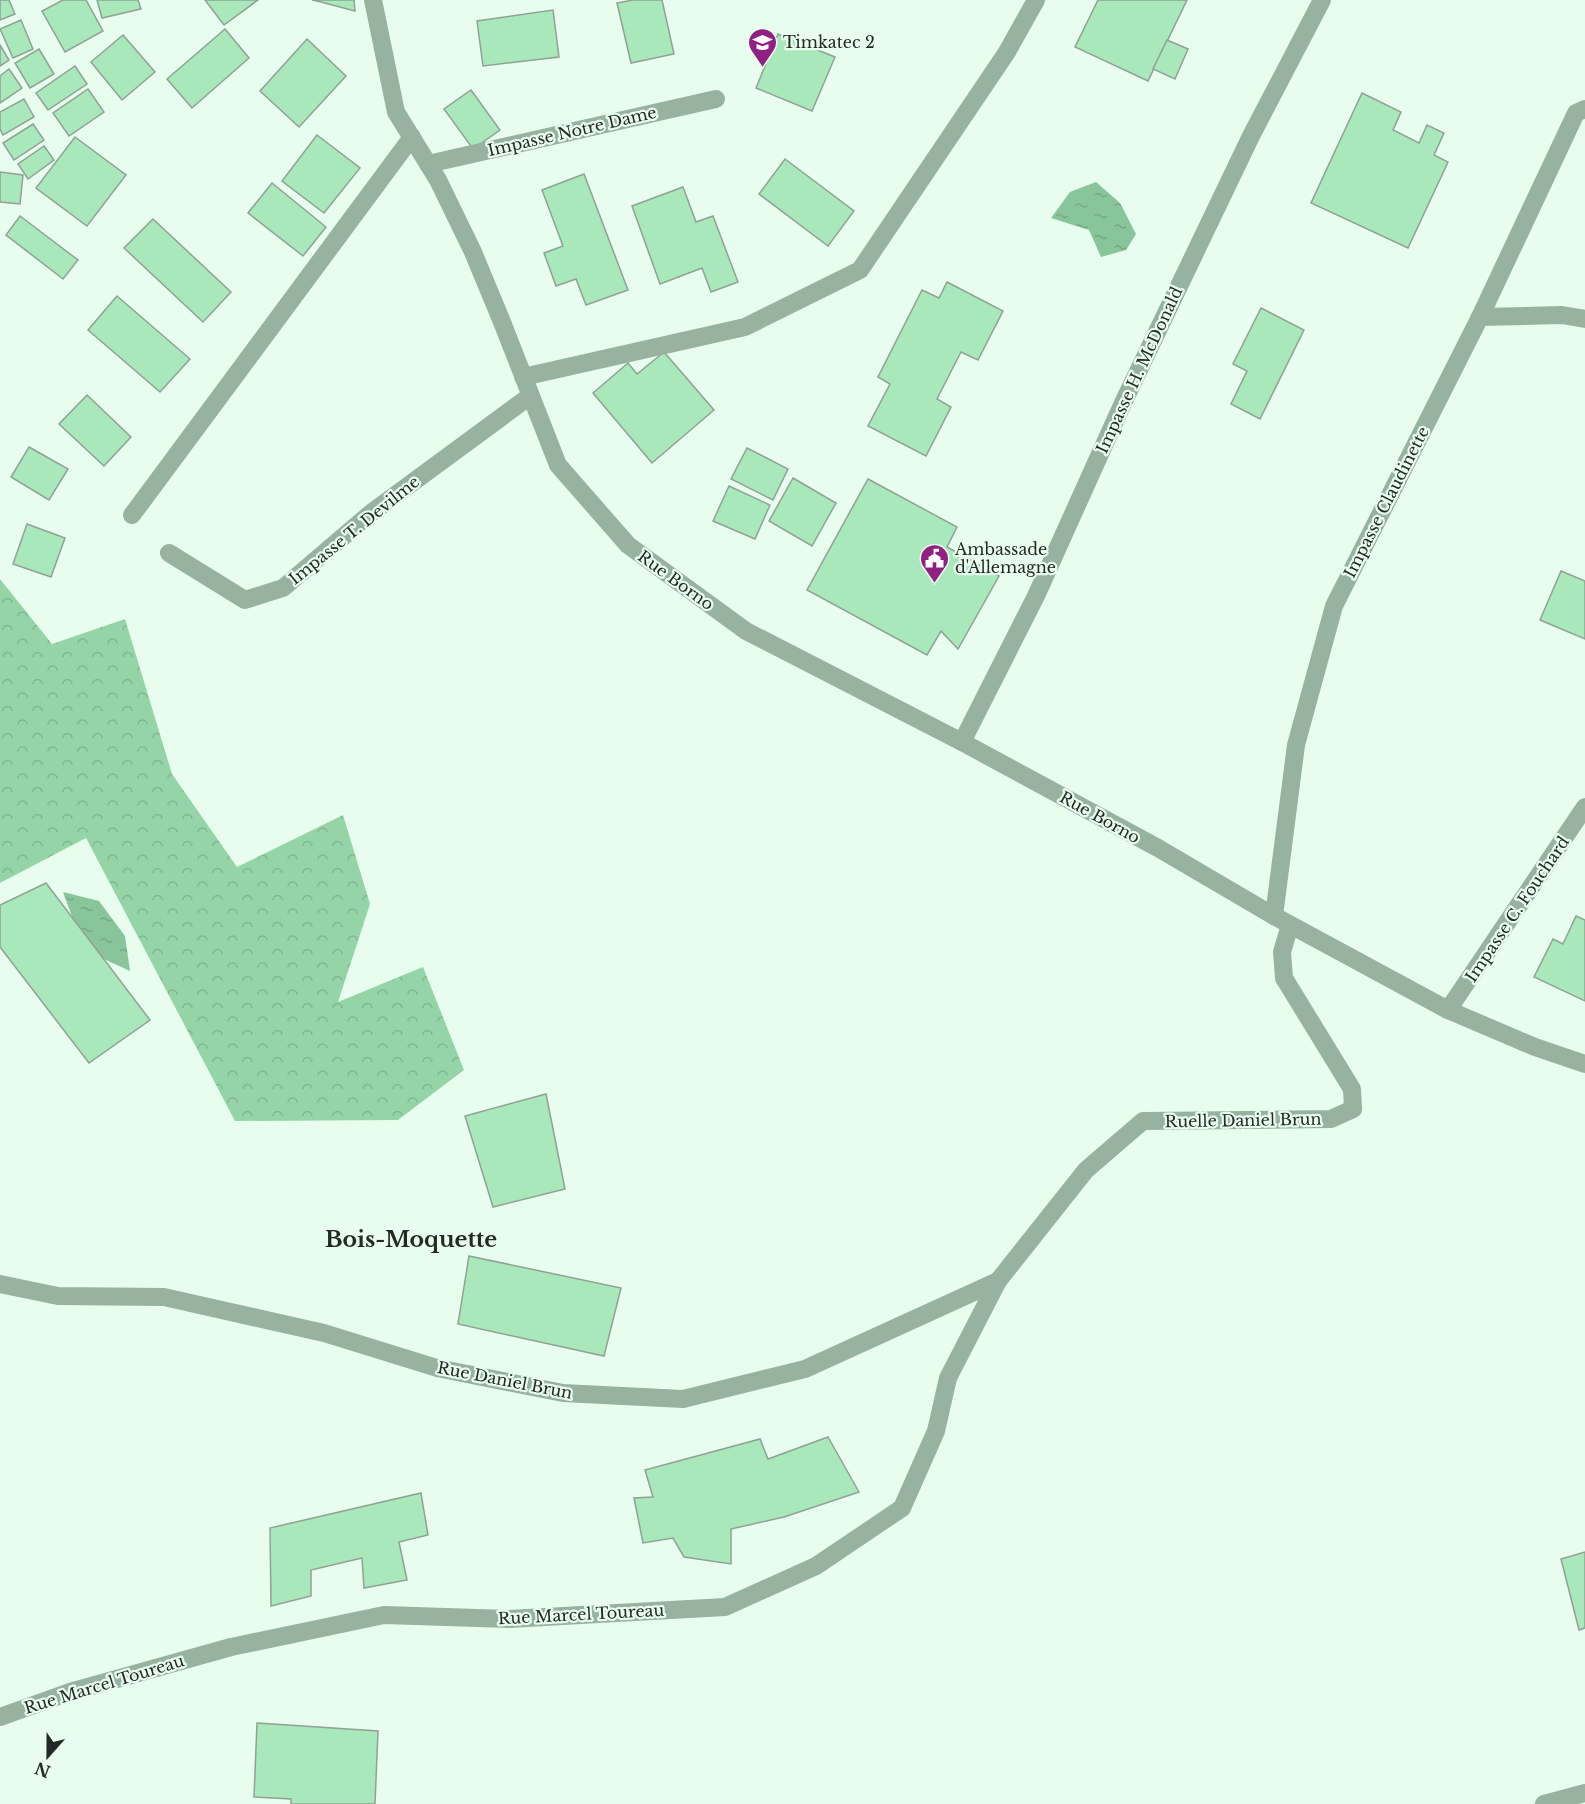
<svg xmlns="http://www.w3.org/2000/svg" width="1585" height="1804" font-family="'Libre Baskerville',serif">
	<defs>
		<pattern id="forest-crowns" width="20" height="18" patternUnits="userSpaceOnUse" patternTransform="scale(1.5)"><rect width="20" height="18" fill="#95d4a7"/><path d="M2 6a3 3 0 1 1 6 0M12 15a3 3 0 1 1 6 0" fill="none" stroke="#80b690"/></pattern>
		<pattern id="water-ripples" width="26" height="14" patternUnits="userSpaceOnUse" patternTransform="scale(1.5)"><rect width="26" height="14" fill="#88c59a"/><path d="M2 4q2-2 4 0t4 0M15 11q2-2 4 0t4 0" fill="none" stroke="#75a985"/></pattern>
	</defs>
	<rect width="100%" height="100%" fill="#e9fdee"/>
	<path fill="url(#forest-crowns)" d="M0,579l52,65 73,-25 47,155 65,93 106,-52 27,89 -32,98 85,-35 41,103 -66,50 -163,1 -149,-283 -86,45z"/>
	<g fill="url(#water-ripples)">
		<path d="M1096,182l24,21 16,31 -10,16 -25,7 -12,-27 -38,-12 19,-26z"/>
		<path d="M63,892l36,9 26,35 5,35 -26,-12 -31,-40z"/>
	</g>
	<g fill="#a9e8bb" stroke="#8fa294" stroke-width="1.5">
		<path d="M0,0h9l6,14 -15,6z"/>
		<path d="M63,0h23l17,31 -38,21 -23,-41z"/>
		<path d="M97,0h41l3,9 -39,9z"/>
		<path d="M205,0h53l-34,25z"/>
		<path d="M312,0h42l1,11 -38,-10z"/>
		<path d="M633,0h29l12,54 -43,9 -14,-60z"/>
		<path d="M1098,0h89l-39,81 -73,-34z"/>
		<path d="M553,10l6,47 -76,9 -6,-45z"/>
		<path d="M21,20l12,29 -20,9 -13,-29z"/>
		<path d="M225,29l24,29 -57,50 -25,-29z"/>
		<path d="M778,34l57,23 -23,54 -56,-23z"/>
		<path d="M123,35l32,37 -33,28 -31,-38z"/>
		<path d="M307,39l39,37 -47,51 -39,-36z"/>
		<path d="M1167,40l21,9 -13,30 -22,-10z"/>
		<path d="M0,45l9,15 -9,6z"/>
		<path d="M39,49l15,25 -24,14 -15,-25z"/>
		<path d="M75,66l12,18 -39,26 -12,-17z"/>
		<path d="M9,69l13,19 -22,15v-27z"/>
		<path d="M88,89l16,23 -35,24 -16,-23z"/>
		<path d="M471,90l29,40 -27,19 -29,-40z"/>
		<path d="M1362,93l39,19 -8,18 26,13 8,-18 17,8 -10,22 14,7 -40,86 -97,-45z"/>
		<path d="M24,99l10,18 -31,18 -3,-6v-17z"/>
		<path d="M33,124l11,16 -30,20 -11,-17z"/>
		<path d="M317,135l43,33 -36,45 -42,-32z"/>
		<path d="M75,137l51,38 -39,51 -51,-38z"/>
		<path d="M44,146l10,14 -26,19 -10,-15z"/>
		<path d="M785,159l69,52 -26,35 -69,-52z"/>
		<path d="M0,172l23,3 -3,29 -20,-2z"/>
		<path d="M584,174l44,116 -42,15 -10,-26 -20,7 -12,-33 19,-7 -21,-56z"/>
		<path d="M272,183l54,44 -23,29 -55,-43z"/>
		<path d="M683,187l13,35 17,-6 25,66 -27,10 -9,-24 -42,16 -28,-78z"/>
		<path d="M20,216l58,44 -15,19 -57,-44z"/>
		<path d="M153,219l78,73 -28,30 -79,-74z"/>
		<path d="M947,282l56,29 -25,49 -17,-8 -24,47 14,8 -25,49 -58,-30 22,-42 -12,-7 44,-87 17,8z"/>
		<path d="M117,296l73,63 -30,33 -72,-62z"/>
		<path d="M1261,308l43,22 -44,89 -29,-15 16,-33 -14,-7z"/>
		<path d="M664,352l50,58 -62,53 -59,-70 35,-30 9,11z"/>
		<path d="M87,395l44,42 -27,29 -45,-42z"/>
		<path d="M29,447l39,22 -19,31 -38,-23z"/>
		<path d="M747,448l41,21 -15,31 -42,-21z"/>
		<path d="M793,478l43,25 -24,43 -43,-25z"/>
		<path d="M868,479l89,48 -10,20 52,29 -41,73 -17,-18 -14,24 -120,-65z"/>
		<path d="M729,486l41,19 -15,34 -42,-18z"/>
		<path d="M27,524l38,14 -14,39 -38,-13z"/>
		<path d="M1561,571l24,10v58l-45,-19z"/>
		<path d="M46,883l104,137 -61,43 -89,-116v-42z"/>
		<path d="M1576,916l9,4v81l-51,-24 19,-38 10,5z"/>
		<path d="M546,1094l19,95 -72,18 -28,-91z"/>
		<path d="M469,1256l152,32 -17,68 -146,-32z"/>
		<path d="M828,1437l31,55 -75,25 -53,12v35l-47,-7 -11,-19 -30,5 -9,-45 19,-1 -8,-27 115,-31 8,20z"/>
		<path d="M421,1493l7,42 -29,7 8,38 -43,8 -2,-30 -51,12v26l-40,10 -1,-78z"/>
		<path d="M1585,1552v76l-6,2 -18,-71z"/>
		<path d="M257,1723l121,8 -3,73h-84v-5l-37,-2z"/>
	</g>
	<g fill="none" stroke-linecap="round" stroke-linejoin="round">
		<g stroke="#97b29e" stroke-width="18">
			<path d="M373,0l23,112 42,68 35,72 29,70 56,143 70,80 118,86 216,111 196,106 116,68 174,94 87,37 50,17"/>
			<path d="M428,164l288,-65"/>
			<path d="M1480,317l82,-2 23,4"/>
			<path d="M523,377l222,-50 115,-57 147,-218 29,-52"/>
			<path d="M132,515l280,-378"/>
			<path d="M169,553l76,47 38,-12 88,-75 159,-117"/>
			<path d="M962,742l74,-146 87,-193 128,-267 71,-136"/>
			<path d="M1274,916l22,-171 38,-139 146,-289 96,-204 9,-4"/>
			<path d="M1448,1010l137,-203"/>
			<path d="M0,1284l58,12 106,1 160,36 113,35 126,25 120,6 122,-30 193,-88"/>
			<path d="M0,1717l70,-25 161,-45 153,-32 125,4 216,-12 91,-41 86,-58 34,-77 12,-53 50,-97 88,-111 57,-49 188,-2 22,-10 -1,-20 -68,-111 -2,-26 8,-27"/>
			<path d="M1544,1804l41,-11"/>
		</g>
	</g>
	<defs>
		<symbol id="university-pin" viewBox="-11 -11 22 30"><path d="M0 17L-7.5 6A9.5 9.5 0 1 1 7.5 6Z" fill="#902183" stroke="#e9fdee"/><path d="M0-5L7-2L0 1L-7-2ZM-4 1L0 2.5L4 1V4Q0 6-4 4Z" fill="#fff"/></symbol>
		<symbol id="civic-pin" viewBox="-11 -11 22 30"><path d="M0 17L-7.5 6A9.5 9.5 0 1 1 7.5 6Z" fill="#902183" stroke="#e9fdee"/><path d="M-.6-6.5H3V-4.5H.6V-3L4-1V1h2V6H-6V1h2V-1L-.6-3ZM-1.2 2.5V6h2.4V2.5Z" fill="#fff"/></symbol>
	</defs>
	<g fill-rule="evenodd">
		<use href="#university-pin" x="746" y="26" width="33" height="45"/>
		<use href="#civic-pin" x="918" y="542" width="33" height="45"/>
	</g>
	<g text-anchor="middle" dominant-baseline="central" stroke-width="4.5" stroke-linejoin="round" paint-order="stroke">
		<g font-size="16" fill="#232a25" stroke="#e9fdee" text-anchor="start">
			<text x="783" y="42">Timkatec 2</text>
			<text x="955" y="549">Ambassade<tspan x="955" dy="18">d'Allemagne</tspan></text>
		</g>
		<g font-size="16" fill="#232a25" stroke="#e9fdee">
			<text transform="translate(572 131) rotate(-13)">Impasse Notre Dame</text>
			<text transform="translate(1139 370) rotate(-65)">Impasse H. McDonald</text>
			<text transform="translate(1386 502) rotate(-63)">Impasse Claudinette</text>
			<text transform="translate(354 530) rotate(-39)">Impasse T. Devilme</text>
			<text transform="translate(676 580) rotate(36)">Rue Borno</text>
			<text transform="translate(1100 817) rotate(29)">Rue Borno</text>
			<text transform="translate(1517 909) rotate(-56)">Impasse C. Fouchard</text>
			<text transform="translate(1243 1120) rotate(-1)">Ruelle Daniel Brun</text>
			<text transform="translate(505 1380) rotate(11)">Rue Daniel Brun</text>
			<text transform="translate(581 1614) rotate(-3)">Rue Marcel Toureau</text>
			<text transform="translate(104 1684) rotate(-17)">Rue Marcel Toureau</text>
		</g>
		<g font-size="22" font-weight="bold" fill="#232a25" stroke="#e9fdee">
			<text x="411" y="1239">Bois-Moquette</text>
		</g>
	</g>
	<g transform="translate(48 1756) rotate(201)" stroke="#e9fdee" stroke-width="4.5" paint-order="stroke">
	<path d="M0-4.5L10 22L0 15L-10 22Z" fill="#232a25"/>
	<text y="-9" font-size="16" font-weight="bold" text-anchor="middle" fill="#232a25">N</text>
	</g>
</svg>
